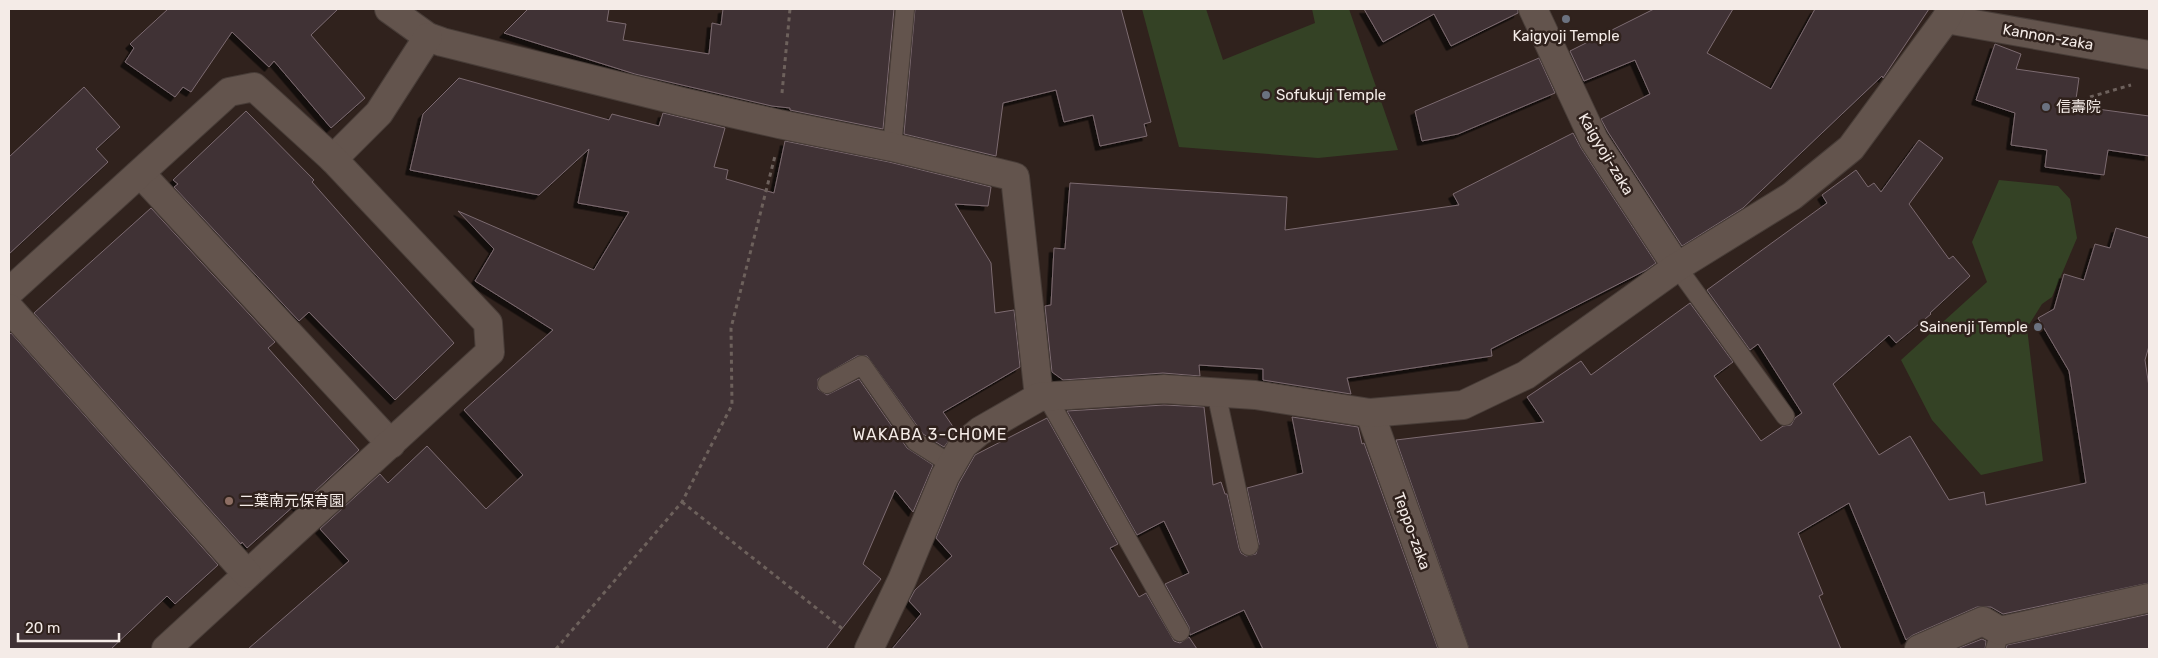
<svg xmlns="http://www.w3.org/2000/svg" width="2158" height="658" font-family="Rubik,'Noto Sans JP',sans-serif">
	<defs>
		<filter id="shadow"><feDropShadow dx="-4.5" dy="4.5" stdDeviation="0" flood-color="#0009"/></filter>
	</defs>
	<rect width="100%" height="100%" fill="#30221d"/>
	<g fill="#344225">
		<path d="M1142,9h64l17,51 92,-37 -3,-14h37l49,141 -80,8 -139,-11z"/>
		<path d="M1999,180l59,6 12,13 7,39 -25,59 -10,7 -15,24 16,133 -62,14 -49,-55 -31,-60 86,-78 -15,-40z"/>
	</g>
	<g fill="#3f3035" stroke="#7c6b70" filter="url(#shadow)">
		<path d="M168,9h170l-27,26 54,63 -34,30 -57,-67 -5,6 -37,-35 -41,60 -8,-5 -8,10 -50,-35 9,-14 -4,-4z"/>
		<path d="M528,9h81l-2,12 19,3 -3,16 86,14 3,-31 9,2 2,-16h171l-11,120 -93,-19v-2l-18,-2 -137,-32 -131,-41z"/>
		<path d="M915,9h206l30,113 -7,2 3,12 -47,10 -7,-31 -29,7 -8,-32 -53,13 -7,53 -92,-22z"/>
		<path d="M1364,9h154v4l-67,33 -17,-32 -51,28z"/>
		<path d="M1654,9h79l-26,44 64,36 44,-80h114l-46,69 -1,-2 -139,132 -61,38 -74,-114 -7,-13 49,-25 -15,-34 -51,21 -14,-30z"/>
		<path d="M1995,44l26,10 -5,15 63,9 -4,28 74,10v40l-41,-6 -4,25 -59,-8 2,-17 -36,-5 4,-32 -39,-13z"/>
		<path d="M1539,58l16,35 -97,41 -36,7 -7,-30z"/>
		<path d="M459,78l150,42 3,-6 47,12 4,-13 62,15 -11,39 14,3 -2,9 48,14 11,-52 104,21 102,25 -3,19 -33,-2 36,59 4,50 19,-3 6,57 -77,45 13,19 -12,16 -21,-13 -56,-78h-10l-39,23v10l9,6 32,-16 48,69 26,17 -20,47 -18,-22 -32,74 18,15 -55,70h-578l101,-88 -29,-32 60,-55 8,9 39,-37 59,63 37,-34 -59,-65 89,-80 -78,-49 19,-32 -36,-38 136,59 35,-58 -51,-9 11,-54 -50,46 -129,-25 13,-56z"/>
		<path d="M84,87l36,40 -24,22 12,13 -99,92v-97z"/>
		<path d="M246,111l68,69 -2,2 142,161 -59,57 -86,-88 -10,9 -125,-134 4,-3 -5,-4z"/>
		<path d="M1573,133l8,15 75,115 -10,7 -155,79 1,7 -145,22 4,16 -88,-14v-11l-64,-4 1,11 -37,-3 -100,7 -11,-8 -7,-66 6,-1 3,-57 11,1 5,-66 217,14 -2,33 174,-25 -6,-11z"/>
		<path d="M1919,140l24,18 -34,46 40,55 4,-3 17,20 -40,37 1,1 -35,29 -7,-8 -56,49 46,71 31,-19 39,64 35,-8 2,13 100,-22 -17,-112 -31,-53 16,-9 10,-35 20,6 11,-36 15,4 6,-20 33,10v108l-4,14 4,27v196l-146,31 -12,-7h-14l-64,28 -7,5 -57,-137 -51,30 25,61 -4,2 22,53h-372l-73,-209 148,-18 -17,-25 54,-36 10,14 99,-72 43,59 -19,14 47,65 22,-15 8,-1 4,-7 7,-5 -44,-69 -8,6 -43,-60 120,-87 -5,-8 34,-25 12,17 6,-4 7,9z"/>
		<path d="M151,208l124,134 -7,6 91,102 -61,57 -2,-3 -49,44 -5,-6 -1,2 -207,-231z"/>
		<path d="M11,333l207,232 -43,39 -8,-8 -56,53h-102v-314z"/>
		<path d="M1164,405l40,2 9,78 8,-3 4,12h2l12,54 2,5 5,3 10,-2 3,-10 -12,-56 56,-15 -11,-56 66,10 4,17 2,-1 74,206h-175l-19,-39 -54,25 -1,-8 -24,-43 24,-11 -25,-52 -27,14 -70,-124z"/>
		<path d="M1047,418l71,126 -8,4 29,49 7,-4 28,48 6,2 9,-6 8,12h-305l29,-35 -12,-13 6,-11 37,-34 -16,-18 23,-55 16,-28z"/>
		<path d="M2149,614v35h-143l1,-4z"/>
		<path d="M1982,639l4,2 -1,8h-28z"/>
	</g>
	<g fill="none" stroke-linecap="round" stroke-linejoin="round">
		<defs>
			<g id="lane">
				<path d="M892,147l13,-138"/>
				<path d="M1677,267l108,149"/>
				<path d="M827,384l35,-19 54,77 36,23"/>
				<path d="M1216,392l33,154"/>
				<path d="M1047,397l133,235"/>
				<path d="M1995,649l5,-18"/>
			</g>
			<g id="street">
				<path d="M389,9l39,28 14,5 241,60 96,22 113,23 123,30 24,220"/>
				<path d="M1533,9l61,131 83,127"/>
				<path d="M1946,19l203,36"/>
				<path d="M333,159l46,-46 49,-76"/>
				<path d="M141,174l250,270"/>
				<path d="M9,292l220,-200 25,-5 79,72 155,164 2,29 -324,297"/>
				<path d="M9,308l238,266"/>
				<path d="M1370,413l84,236"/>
				<path d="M869,649l33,-69 43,-104 18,-31 17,-14 59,-34 125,-8 91,6 115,18 93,-8 63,-30 151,-108 115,-71 59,-48 95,-129 5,-10"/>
				<path d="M1919,649l64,-28 17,10 149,-33"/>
			</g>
		</defs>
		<use href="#lane" stroke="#483d38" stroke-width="20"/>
		<use href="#street" stroke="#483d38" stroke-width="30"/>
		<g stroke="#6d615c" stroke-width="3" stroke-dasharray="4 4" stroke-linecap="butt">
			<path d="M782,93l8,-84"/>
			<path d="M2090,97l41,-12"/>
			<path d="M682,502l162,128"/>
			<path d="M556,649l126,-147 50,-97 -1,-77 44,-172"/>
		</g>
		<use href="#lane" stroke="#63544d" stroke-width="18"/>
		<use href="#street" stroke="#63544d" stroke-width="28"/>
	</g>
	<g fill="#6b7280" stroke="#30221d" stroke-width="2">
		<circle cx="1566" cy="19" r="5"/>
		<circle cx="1266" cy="95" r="5"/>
		<circle cx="2046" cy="107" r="5"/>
		<circle cx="2038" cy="327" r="5"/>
	</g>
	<circle fill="#8d6e63" stroke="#30221d" stroke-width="2" cx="229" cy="501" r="5"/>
	<g text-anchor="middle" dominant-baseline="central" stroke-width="5" stroke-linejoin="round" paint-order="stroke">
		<g font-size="15" fill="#f4ebe7" stroke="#30221d" text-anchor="start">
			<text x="1566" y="36" text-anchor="middle">Kaigyoji Temple</text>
			<text x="1276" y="95">Sofukuji Temple</text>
			<text x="2056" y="107">信壽院</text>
			<text x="2028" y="327" text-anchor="end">Sainenji Temple</text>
			<text x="239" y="501">二葉南元保育園</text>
		</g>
		<g font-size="15" fill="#f4ebe7" stroke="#30221d">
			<text transform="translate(2048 37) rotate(10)">Kannon-zaka</text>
			<text transform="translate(1606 154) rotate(59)">Kaigyoji-zaka</text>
			<text transform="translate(1412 531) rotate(70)">Teppo-zaka</text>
		</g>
		<g font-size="16" letter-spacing="1" fill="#f4ebe7" stroke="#30221d">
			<text x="930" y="434">WAKABA 3-CHOME</text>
		</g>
	</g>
	<rect width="2158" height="658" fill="none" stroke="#f4ebe7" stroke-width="20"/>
	<path d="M18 633v8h101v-8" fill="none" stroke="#f4ebe7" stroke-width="2.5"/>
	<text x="25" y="633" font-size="15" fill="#f4ebe7" stroke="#30221d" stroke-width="4" paint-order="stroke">20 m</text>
</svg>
